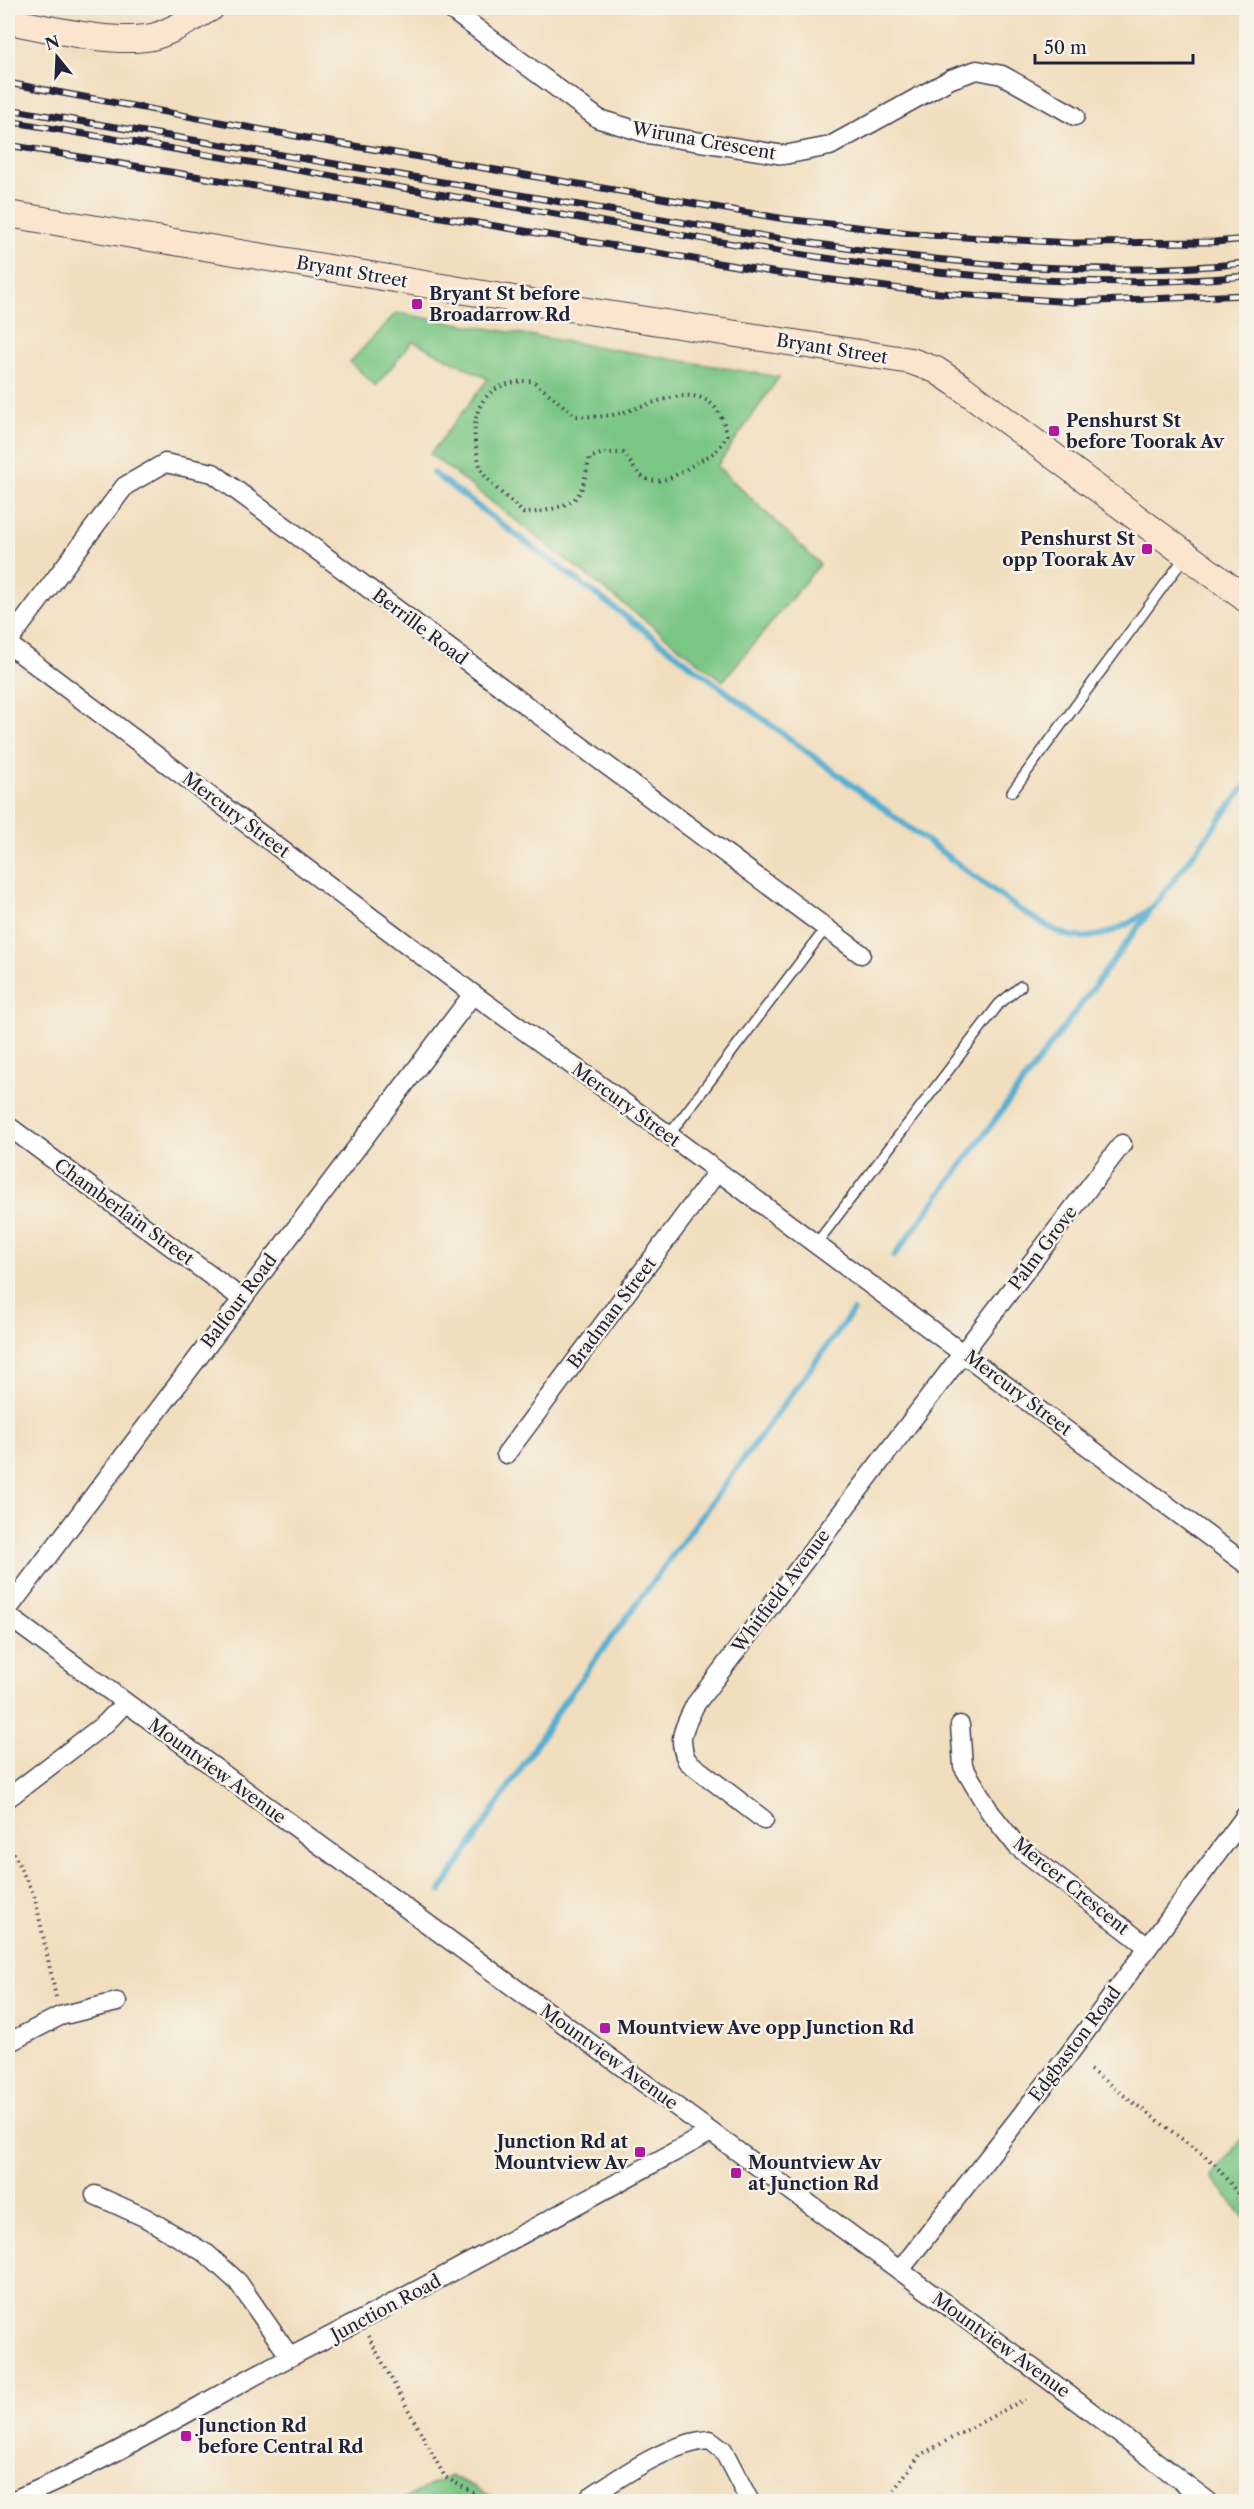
<svg xmlns="http://www.w3.org/2000/svg" width="1254" height="2509" font-family="'Libre Caslon Text',serif">
	<rect width="100%" height="100%" fill="#f7f3e8"/>
	<filter id="ink" filterUnits="userSpaceOnUse"><feTurbulence type="fractalNoise" baseFrequency=".0167" numOctaves="2"/><feDisplacementMap in="SourceGraphic" scale="12" xChannelSelector="R" yChannelSelector="G"/><feConvolveMatrix kernelMatrix="1 2 1 2 8 2 1 2 1" color-interpolation-filters="sRGB"/></filter>
	<filter id="wash" filterUnits="userSpaceOnUse"><feTurbulence type="fractalNoise" baseFrequency=".008" numOctaves="4" result="noise"/><feDisplacementMap in="SourceGraphic" scale="24" xChannelSelector="R" yChannelSelector="G"/><feGaussianBlur stdDeviation="1.35" result="paint"/><feColorMatrix in="noise" values="0 0 0 0 0 0 0 0 0 0 0 0 0 0 0 0 0 1.4 0 .05"/><feComposite in="paint" operator="in"/></filter>
	<g filter="url(#wash)">
		<rect width="100%" height="100%" fill="#f1debe"/>
		<g fill="#7ac685" stroke="#4e7460" stroke-width="1.5">
			<path d="M396,313l383,64 -62,89 103,98 -97,117 -293,-227 58,-75 -75,-38 -37,45 -26,-24z"/>
			<path d="M1246,2133v87l-35,-44z"/>
			<path d="M450,2475l51,26h-101z"/>
		</g>
		<g fill="none" stroke-linecap="round" stroke-linejoin="round">
			<g stroke="#52add0" stroke-width="6">
				<path d="M433,473l584,435c16,9 36,24 54,28 30,6 63,-13 85,-32"/>
				<path d="M1154,906l92,-121"/>
				<path d="M894,1256l254,-342"/>
				<path d="M441,1891l123,-189 289,-391"/>
			</g>
		</g>
	</g>
	<g filter="url(#ink)">
		<g fill="none" stroke-linecap="round" stroke-linejoin="round">
			<defs>
				<g id="lane">
					<path d="M1012,792l173,-235"/>
					<path d="M669,1135l157,-207"/>
					<path d="M816,1244l183,-240 22,-18"/>
				</g>
				<g id="street">
					<path d="M449,8l150,111 50,15 135,21 46,-9 121,-67 26,-9 25,5 73,41"/>
					<path d="M8,642l117,-156 40,-23 48,10 648,481"/>
					<path d="M8,644l465,350 196,141 577,429"/>
					<path d="M8,1126l233,172"/>
					<path d="M506,1454l211,-282"/>
					<path d="M8,1609l465,-615"/>
					<path d="M8,1616l1045,767 156,119"/>
					<path d="M960,1725l3,41 27,46 27,34 131,101"/>
					<path d="M8,1798l98,-75 19,-20"/>
					<path d="M764,1820l-77,-59c-11,-24 -2,-34 8,-56l427,-561"/>
					<path d="M8,2043l52,-27 57,-14"/>
					<path d="M95,2195l49,22 63,37 31,28 52,75"/>
					<path d="M900,2270l169,-216 177,-239"/>
					<path d="M590,2497c33,-22 81,-55 120,-57l13,10 27,52"/>
					<path d="M16,2499c95,-39 183,-95 274,-142 142,-73 281,-149 421,-225"/>
				</g>
				<g id="secondary">
					<path d="M8,21c40,7 104,24 144,16 20,-5 40,-19 59,-29"/>
					<path d="M8,214l541,91 362,56 25,9 21,14 289,215"/>
				</g>
			</defs>
			<use href="#lane" stroke="#413e4f" stroke-width="12"/>
			<use href="#street" stroke="#413e4f" stroke-width="21"/>
			<use href="#secondary" stroke="#413e4f" stroke-width="28"/>
			<g stroke="#413e4f" stroke-width="4" stroke-dasharray="1.5 4.5" stroke-linecap="butt">
				<path d="M523,381h10l43,35c14,1 28,1 41,-2 41,-10 96,-45 110,21 -11,21 -17,19 -34,30 -15,9 -35,24 -53,10 -6,-5 -11,-16 -17,-22h-20l-13,5c-4,11 -5,28 -12,37 -9,13 -41,18 -55,18 -12,-13 -31,-26 -40,-40 -5,-10 -6,-21 -8,-32 -3,-36 12,-56 48,-60z"/>
				<path d="M8,1842l27,56 21,99"/>
				<path d="M1090,2070l124,93 32,41"/>
				<path d="M368,2336l77,141 44,25"/>
				<path d="M892,2502l3,-14 25,-33 105,-56"/>
			</g>
			<use href="#lane" stroke="#fff" stroke-width="9"/>
			<use href="#street" stroke="#fff" stroke-width="18"/>
			<use href="#secondary" stroke="#fbe5cf" stroke-width="26"/>
			<defs>
				<g id="rail">
					<path d="M8,83l293,54 484,82 144,16 143,8 143,-1 31,-3"/>
					<path d="M8,109c198,33 396,67 595,100 212,36 428,76 643,54"/>
					<path d="M8,121c198,33 396,67 595,101 213,36 427,75 643,54"/>
					<path d="M8,145l770,128 147,19 148,10 173,-7"/>
				</g>
			</defs>
			<use href="#rail" stroke="#22223b" stroke-width="7"/>
			<use href="#rail" stroke="#f7f3e8" stroke-width="4.5" stroke-dasharray="14" stroke-linecap="butt"/>
		</g>
	</g>
	<g fill="#b5179e" stroke="#f7f3e8" stroke-width="2">
		<rect x="411" y="298" width="12" height="12" rx="3"/>
		<rect x="1048" y="425" width="12" height="12" rx="3"/>
		<rect x="1141" y="543" width="12" height="12" rx="3"/>
		<rect x="599" y="2022" width="12" height="12" rx="3"/>
		<rect x="634" y="2146" width="12" height="12" rx="3"/>
		<rect x="730" y="2167" width="12" height="12" rx="3"/>
		<rect x="180" y="2430" width="12" height="12" rx="3"/>
	</g>
	<g text-anchor="middle" dominant-baseline="central" stroke-width="5" stroke-linejoin="round" paint-order="stroke">
		<g font-size="18" fill="#22223b" stroke="#f7f3e8">
			<text transform="translate(704 141) rotate(10)">Wiruna Crescent</text>
			<text transform="translate(352 272) rotate(10)">Bryant Street</text>
			<text transform="translate(832 349) rotate(9)">Bryant Street</text>
			<text transform="translate(420 627) rotate(37)">Berrille Road</text>
			<text transform="translate(236 815) rotate(37)">Mercury Street</text>
			<text transform="translate(626 1105) rotate(36)">Mercury Street</text>
			<text transform="translate(124 1212) rotate(36)">Chamberlain Street</text>
			<text transform="translate(1043 1248) rotate(-53)">Palm Grove</text>
			<text transform="translate(239 1301) rotate(-53)">Balfour Road</text>
			<text transform="translate(612 1313) rotate(-53)">Bradman Street</text>
			<text transform="translate(1018 1393) rotate(37)">Mercury Street</text>
			<text transform="translate(781 1591) rotate(-53)">Whitfield Avenue</text>
			<text transform="translate(217 1771) rotate(36)">Mountview Avenue</text>
			<text transform="translate(1071 1886) rotate(39)">Mercer Crescent</text>
			<text transform="translate(1075 2044) rotate(-53)">Edgbaston Road</text>
			<text transform="translate(609 2057) rotate(36)">Mountview Avenue</text>
			<text transform="translate(386 2308) rotate(-28)">Junction Road</text>
			<text transform="translate(1001 2345) rotate(36)">Mountview Avenue</text>
		</g>
		<g font-size="18" font-weight="bold" fill="#22223b" stroke="#f7f3e8" text-anchor="start">
			<text x="429" y="294">Bryant St before<tspan x="429" dy="21">Broadarrow Rd</tspan></text>
			<text x="1066" y="421">Penshurst St<tspan x="1066" dy="21">before Toorak Av</tspan></text>
			<text x="1135" y="539" text-anchor="end">Penshurst St<tspan x="1135" dy="21">opp Toorak Av</tspan></text>
			<text x="617" y="2028">Mountview Ave opp Junction Rd</text>
			<text x="628" y="2142" text-anchor="end">Junction Rd at<tspan x="628" dy="21">Mountview Av</tspan></text>
			<text x="748" y="2163">Mountview Av<tspan x="748" dy="21">at Junction Rd</tspan></text>
			<text x="198" y="2426">Junction Rd<tspan x="198" dy="21">before Central Rd</tspan></text>
		</g>
	</g>
	<rect width="1254" height="2509" fill="none" stroke="#f7f3e8" stroke-width="30"/>
	<g transform="translate(57 57) rotate(342)" stroke="#f7f3e8" stroke-width="4.5" paint-order="stroke">
	<path d="M0-4.5L10 22L0 15L-10 22Z" fill="#22223b"/>
	<text y="-9" font-size="16" font-weight="bold" text-anchor="middle" fill="#22223b">N</text>
	</g>
	<path d="M1035 54v9h158v-9" fill="none" stroke="#22223b" stroke-width="3"/>
	<text x="1044" y="54" font-size="18" fill="#22223b" stroke="#f7f3e8" stroke-width="4.5" paint-order="stroke">50 m</text>
</svg>
